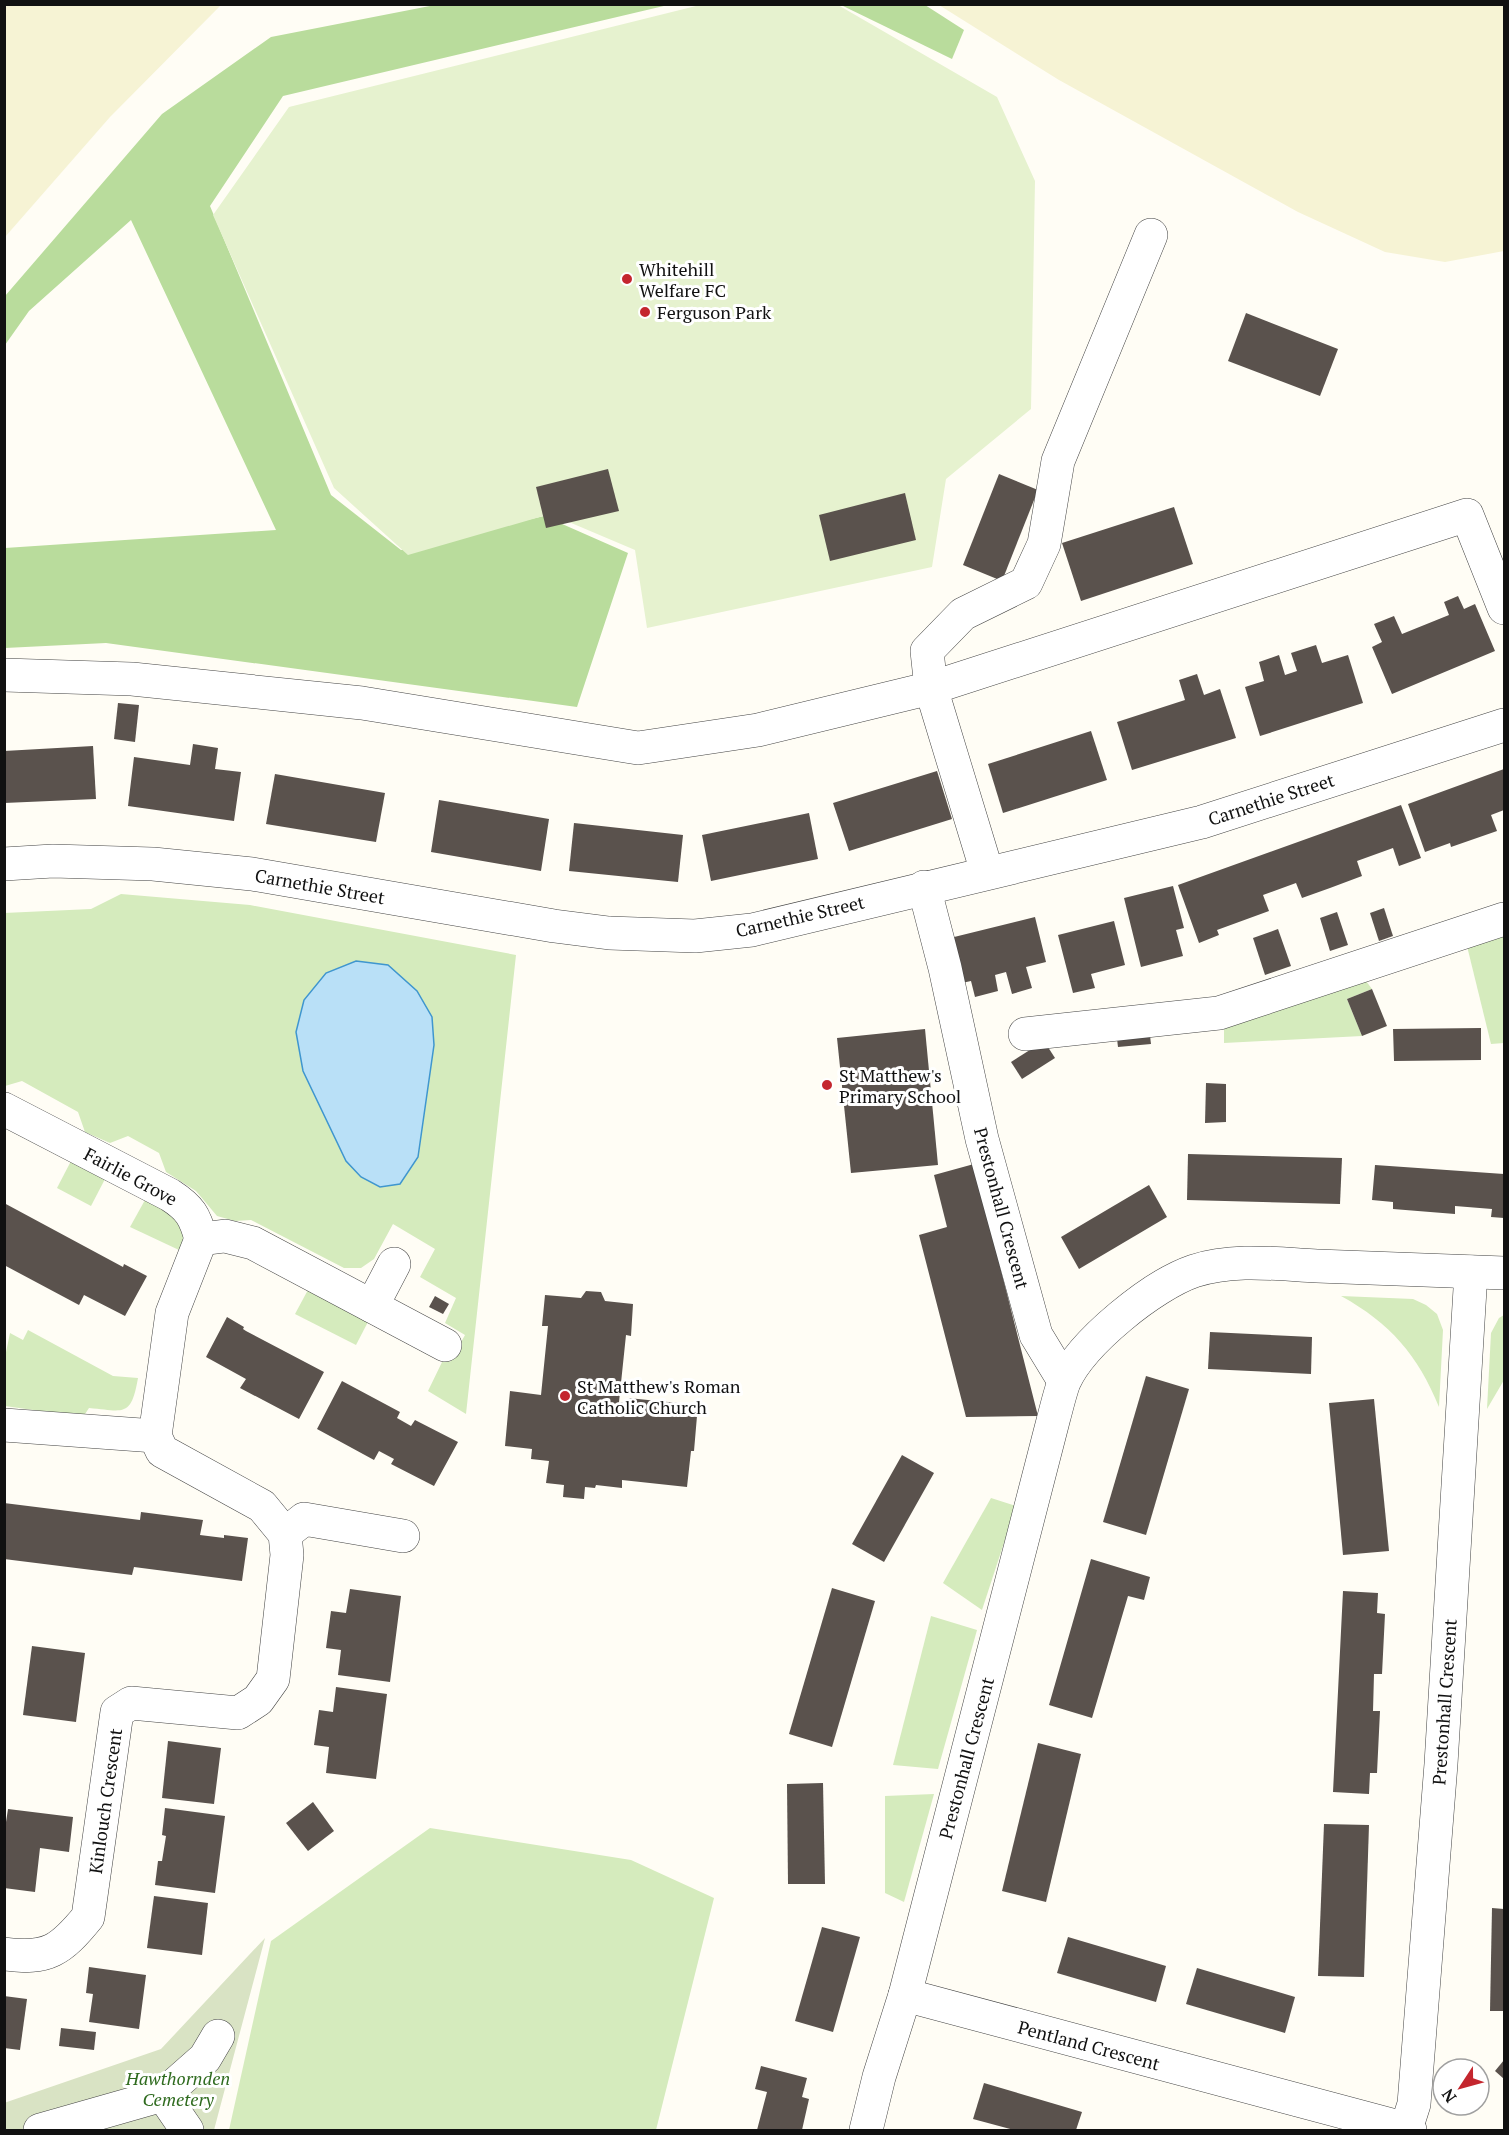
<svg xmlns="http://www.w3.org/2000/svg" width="1509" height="2135" font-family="'PT Serif',serif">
	<rect width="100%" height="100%" fill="#fffdf5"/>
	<g fill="#f6f3d4">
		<path d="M5,4l216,1 -111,112 -105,120z"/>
		<path d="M939,5h565v246l-59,11 -60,-10 -87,-40 -239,-132z"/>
	</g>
	<g fill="#d5ebbd">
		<path d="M121,894l129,11 266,50 -50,459 -38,-23 16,-33 6,4 15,-27 -20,-12 11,-25 -36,-21 15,-28 -42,-25 -19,35 -13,9h-17l-93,-48 -16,1 -18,-5 -21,-25 -30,-19 -7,-19 -31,-17 -18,7 -25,-11 -7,-20 -56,-31 -17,5 -1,-173 87,-4z"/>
		<path d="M1504,928v115l-13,1 -25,-102z"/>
		<path d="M1366,981l6,8 -25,10 15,37 -138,7v-21z"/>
		<path d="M71,1161l34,18 -14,27 -34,-18z"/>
		<path d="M145,1200l29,15 12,20 -7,15 -49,-23z"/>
		<path d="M309,1288l61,30 -14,27 -61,-31z"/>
		<path d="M1341,1296l72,3 13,6 11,9 6,16 -4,77c-21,-52 -49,-84 -98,-111z"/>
		<path d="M1504,1315v65l-17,29 4,-76 8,-15z"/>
		<path d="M28,1330l85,46 25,2c-7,40 -14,33 -49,30l-6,9 -78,-11v-49l5,-24 13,7z"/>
		<path d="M991,1498l25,8 -34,104 -39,-27z"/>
		<path d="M931,1616l46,14 -39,139 -45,-4z"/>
		<path d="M934,1794l-30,108 -19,-9v-97z"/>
		<path d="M430,1828l201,32 83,38 -58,232h-427l42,-189z"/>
	</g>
	<g fill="#b9dc9c">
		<path d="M435,5h233l-385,91 -73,110 121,289 70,55 143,-34 84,37 -51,154 -471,-64 -101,5v-100l271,-18 -145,-310 -102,91 -24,34v-49l157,-182 109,-77z"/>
		<path d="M841,5h84l39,25 -12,29z"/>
	</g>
	<path fill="#d9e3c4" d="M265,1938l-51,192h-209l-1,-27 157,-54z"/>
	<path fill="#e6f2cf" d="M700,5h138l159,92 38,84 -4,228 -85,70 -14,88 -285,61 -12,-78 -85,-36 -142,41 -74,-67 -121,-273 76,-108z"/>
	<path fill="#b9e0f7" stroke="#3f96cf" stroke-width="1.5" d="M356,961l32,4 29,26 15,26 2,28 -16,112 -18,27 -20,3 -19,-10 -15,-16 -43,-90 -7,-39 8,-32 22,-27z"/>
	<g fill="#5a524d">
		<path d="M1246,313l92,36 -18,47 -92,-35z"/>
		<path d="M608,469l11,42 -73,17 -10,-41z"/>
		<path d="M999,474l39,16 -36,91 -39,-16z"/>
		<path d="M905,493l11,47 -86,21 -11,-46z"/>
		<path d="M1174,507l19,57 -112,37 -19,-58z"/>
		<path d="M1458,596l6,13 11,-5 20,47 -103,43 -20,-47 10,-5 -8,-18 20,-8 8,18 47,-19 -5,-13z"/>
		<path d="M1316,645l6,18 26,-8 15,48 -103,33 -15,-49 19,-6 -5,-19 20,-7 6,20 12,-4 -6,-18z"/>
		<path d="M1197,674l7,21 16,-6 16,49 -104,32 -15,-48 68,-22 -6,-20z"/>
		<path d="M118,703l21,2 -4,37 -21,-3z"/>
		<path d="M1091,731l16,49 -104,33 -15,-49z"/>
		<path d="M193,744l25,4 -3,21 26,3 -7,49 -106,-15 6,-49 56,8z"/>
		<path d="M93,746l3,53 -92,4v-52z"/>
		<path d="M1504,769v41l-13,5 6,16 -46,16 -1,-4 -25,9 -17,-48z"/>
		<path d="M937,771l15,48 -103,32 -16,-48z"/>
		<path d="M275,774l110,19 -9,49 -110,-18z"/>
		<path d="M439,800l110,19 -8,52 -110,-19z"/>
		<path d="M1401,805l20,53 -22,8 -6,-18 -36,13 5,15 -32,12 -28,10 -6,-15 -33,12 6,16 -52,19 2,5 -20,8 -21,-58z"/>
		<path d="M809,813l9,46 -107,22 -9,-46z"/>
		<path d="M574,823l109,12 -5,47 -109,-11z"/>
		<path d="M1173,886l11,42 -8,2 7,26 -42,11 -17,-69z"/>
		<path d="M1384,908l9,28 -14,5 -9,-28z"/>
		<path d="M1337,912l11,33 -18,6 -10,-33z"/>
		<path d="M1035,917l11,45 -20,5 6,21 -20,6 -6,-22 -11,3 3,16 -23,6 -4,-16 -14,3 -11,-45z"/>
		<path d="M1114,921l11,44 -34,9 4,14 -22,5 -15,-58z"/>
		<path d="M1278,929l13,37 -26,9 -12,-37z"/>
		<path d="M1372,989l15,37 -25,10 -15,-37z"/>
		<path d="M1149,1027l2,17 -33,3 -2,-17z"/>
		<path d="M1481,1028v32l-87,1 -1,-32z"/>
		<path d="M925,1029l13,136 -87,8 -14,-135z"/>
		<path d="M1044,1041l11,17 -33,21 -11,-17z"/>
		<path d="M1206,1083l20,1v38l-21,1z"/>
		<path d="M1188,1154l154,4 -2,46 -153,-4z"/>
		<path d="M974,1164l64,252 -72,1 -47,-182 28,-8 -13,-52z"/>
		<path d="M1375,1165l129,9v44l-13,-1 1,-8 -37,-3v8l-62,-5v-7l-21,-2z"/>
		<path d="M1149,1185l18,32 -88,52 -18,-32z"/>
		<path d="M4,1203l119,64 1,-3 23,12 -22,40 -41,-21 -5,10 -75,-40z"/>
		<path d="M586,1291l15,1 4,9 28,3 -2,32 -5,-1 -7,67 8,1 1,-5 50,5 -1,11 20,2 -3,35h-3l-4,36 -65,-7v8l-26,-3 -1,3 -10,-1 -1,12 -21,-2 1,-12 -18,-2 3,-22 -18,-2 1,-10 -27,-3 5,-55 31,4 7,-69h-6l3,-31 36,3z"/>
		<path d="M435,1296l14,8 -6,10 -14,-7z"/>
		<path d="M227,1317l17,10 -1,2 3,2 78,41 -25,47 -59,-31 6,-9 -40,-22z"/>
		<path d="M1210,1332l102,5 -1,37 -103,-5z"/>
		<path d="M1146,1376l43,13 -43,146 -43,-13z"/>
		<path d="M342,1381l58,31 -3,6 14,8 4,-6 43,22 -24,44 -43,-22 3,-5 -15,-8 -5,9 -57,-31z"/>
		<path d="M1374,1399l15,152 -46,4 -14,-152z"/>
		<path d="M902,1455l32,18 -50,89 -32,-18z"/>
		<path d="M4,1503l136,17 1,-8 62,8 -3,15 24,3v-3l24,3 -6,43 -108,-14 -2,8 -128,-16z"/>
		<path d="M1091,1559l59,18 -6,23 -16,-4 -36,122 -43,-13z"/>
		<path d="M832,1588l43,13 -43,146 -43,-13z"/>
		<path d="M350,1589l51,7 -11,86 -52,-7 3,-25 -15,-2 5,-37 15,2z"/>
		<path d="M1343,1591l35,2 -1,20 8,1 -3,60h-8l-1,37h7l-3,62h-7l-1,21 -36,-2z"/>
		<path d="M32,1646l53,7 -9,69 -53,-7z"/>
		<path d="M336,1687l51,7 -11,85 -50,-6 3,-26 -15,-2 5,-35 14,2z"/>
		<path d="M168,1741l53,7 -7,56 -52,-6z"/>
		<path d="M1038,1743l43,11 -35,148 -44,-11z"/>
		<path d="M823,1783l2,101h-37l-1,-100z"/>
		<path d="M313,1802l21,29 -26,20 -22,-28z"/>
		<path d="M165,1808l60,8 -10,77 -60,-8 3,-24h4l4,-25 -4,-1z"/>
		<path d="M8,1809l65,8 -4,35 -29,-4 -5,44 -31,-4v-53z"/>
		<path d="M1324,1824l45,1 -5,152 -46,-1z"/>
		<path d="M154,1896l54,7 -6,52 -55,-7z"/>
		<path d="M1492,1908l12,1v102h-14z"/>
		<path d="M822,1927l38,10 -27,95 -38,-11z"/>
		<path d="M1068,1937l98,29 -10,36 -99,-29z"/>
		<path d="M89,1967l57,8 -7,54 -50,-7 4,-28 -7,-1z"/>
		<path d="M1197,1968l98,29 -10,36 -99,-29z"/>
		<path d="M4,1996l23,3 -7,51 -16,-2z"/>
		<path d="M61,2028l35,4 -2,18 -35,-4z"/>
		<path d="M1504,2060v19l-9,-8z"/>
		<path d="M761,2066l46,12 -5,19 7,2 -7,31h-45l10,-38 -12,-3z"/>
		<path d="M984,2083l98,29 -6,18h-62l-41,-11z"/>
	</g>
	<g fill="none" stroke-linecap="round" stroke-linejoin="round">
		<defs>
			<g id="minor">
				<path d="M4,675l128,4 230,24 276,45 120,-18 173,-42 536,-173 37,93"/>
				<path d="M4,864l49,-3 100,3 99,10 302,52 55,7 86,3 57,-6 450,-108 302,-97"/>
				<path d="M987,872l-56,-184 -4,-37 36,-37 63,-31 18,-39 14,-83 93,-226"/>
				<path d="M924,887l21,81 37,171 54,196 28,46"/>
				<path d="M1025,1034l194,-21 285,-94"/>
				<path d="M4,1109l166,86c20,13 25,21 31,44l24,-3 28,7 192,102"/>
				<path d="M372,1306l22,-42"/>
				<path d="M4,1425l151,11"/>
				<path d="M285,1534l19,-15 99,17"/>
				<path d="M4,1954c44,6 57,-4 84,-37l29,-205 14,-9 107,10 20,-13 15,-21 14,-124 -2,-21 -23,-28 -100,-55 -7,-15 17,-123 29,-74"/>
				<path d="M905,1995l505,135"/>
				<path d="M163,2095l24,35"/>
				<path d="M1406,2129l8,-25 27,-340 29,-475v-17"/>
				<path d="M40,2130l123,-35 42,-37 13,-22"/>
				<path d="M866,2130l13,-53 26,-82 149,-578c3,-11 6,-24 10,-35 18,-40 89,-97 130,-111 39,-13 83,-7 123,-5 62,2 125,5 187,7"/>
			</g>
		</defs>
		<use href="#minor" stroke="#444" stroke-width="34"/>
		<use href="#minor" stroke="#fff" stroke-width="33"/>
	</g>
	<g fill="#c4262e" stroke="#fff" stroke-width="2">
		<circle cx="627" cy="279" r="6"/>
		<circle cx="645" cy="312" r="6"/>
		<circle cx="827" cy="1085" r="6"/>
		<circle cx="565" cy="1396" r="6"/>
	</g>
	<g text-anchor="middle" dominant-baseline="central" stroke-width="6" stroke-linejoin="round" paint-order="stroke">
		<g font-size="18" fill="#111" stroke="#fff" text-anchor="start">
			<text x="639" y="269">Whitehill<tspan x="639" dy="21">Welfare FC</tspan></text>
			<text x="657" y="312">Ferguson Park</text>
			<text x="839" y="1075">St Matthew's<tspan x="839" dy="21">Primary School</tspan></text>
			<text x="577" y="1386">St Matthew's Roman<tspan x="577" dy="21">Catholic Church</tspan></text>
		</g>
		<g font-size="18" fill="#111" stroke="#fff">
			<text transform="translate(1271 799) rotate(-18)">Carnethie Street</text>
			<text transform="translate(320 886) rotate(10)">Carnethie Street</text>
			<text transform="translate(800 916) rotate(-13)">Carnethie Street</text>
			<text transform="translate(131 1176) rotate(28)">Fairlie Grove</text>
			<text transform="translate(1002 1208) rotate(75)">Prestonhall Crescent</text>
			<text transform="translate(1444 1702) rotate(-86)">Prestonhall Crescent</text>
			<text transform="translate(966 1758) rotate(-75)">Prestonhall Crescent</text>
			<text transform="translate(105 1801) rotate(-82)">Kinlouch Crescent</text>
			<text transform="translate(1089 2045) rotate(15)">Pentland Crescent</text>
		</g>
		<g font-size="18" font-style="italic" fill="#2f6b1f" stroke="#fff">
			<text x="178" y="2078">Hawthornden<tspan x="178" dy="21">Cemetery</tspan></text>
		</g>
	</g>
	<rect width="1509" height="2135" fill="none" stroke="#111111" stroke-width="12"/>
	<g transform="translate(1461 2087) rotate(234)"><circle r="28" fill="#ffffff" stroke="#a0a0a0" stroke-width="1.5"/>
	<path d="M0-4.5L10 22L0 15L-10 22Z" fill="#c4262e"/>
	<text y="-9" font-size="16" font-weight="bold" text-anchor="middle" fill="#111111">N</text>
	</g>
</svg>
